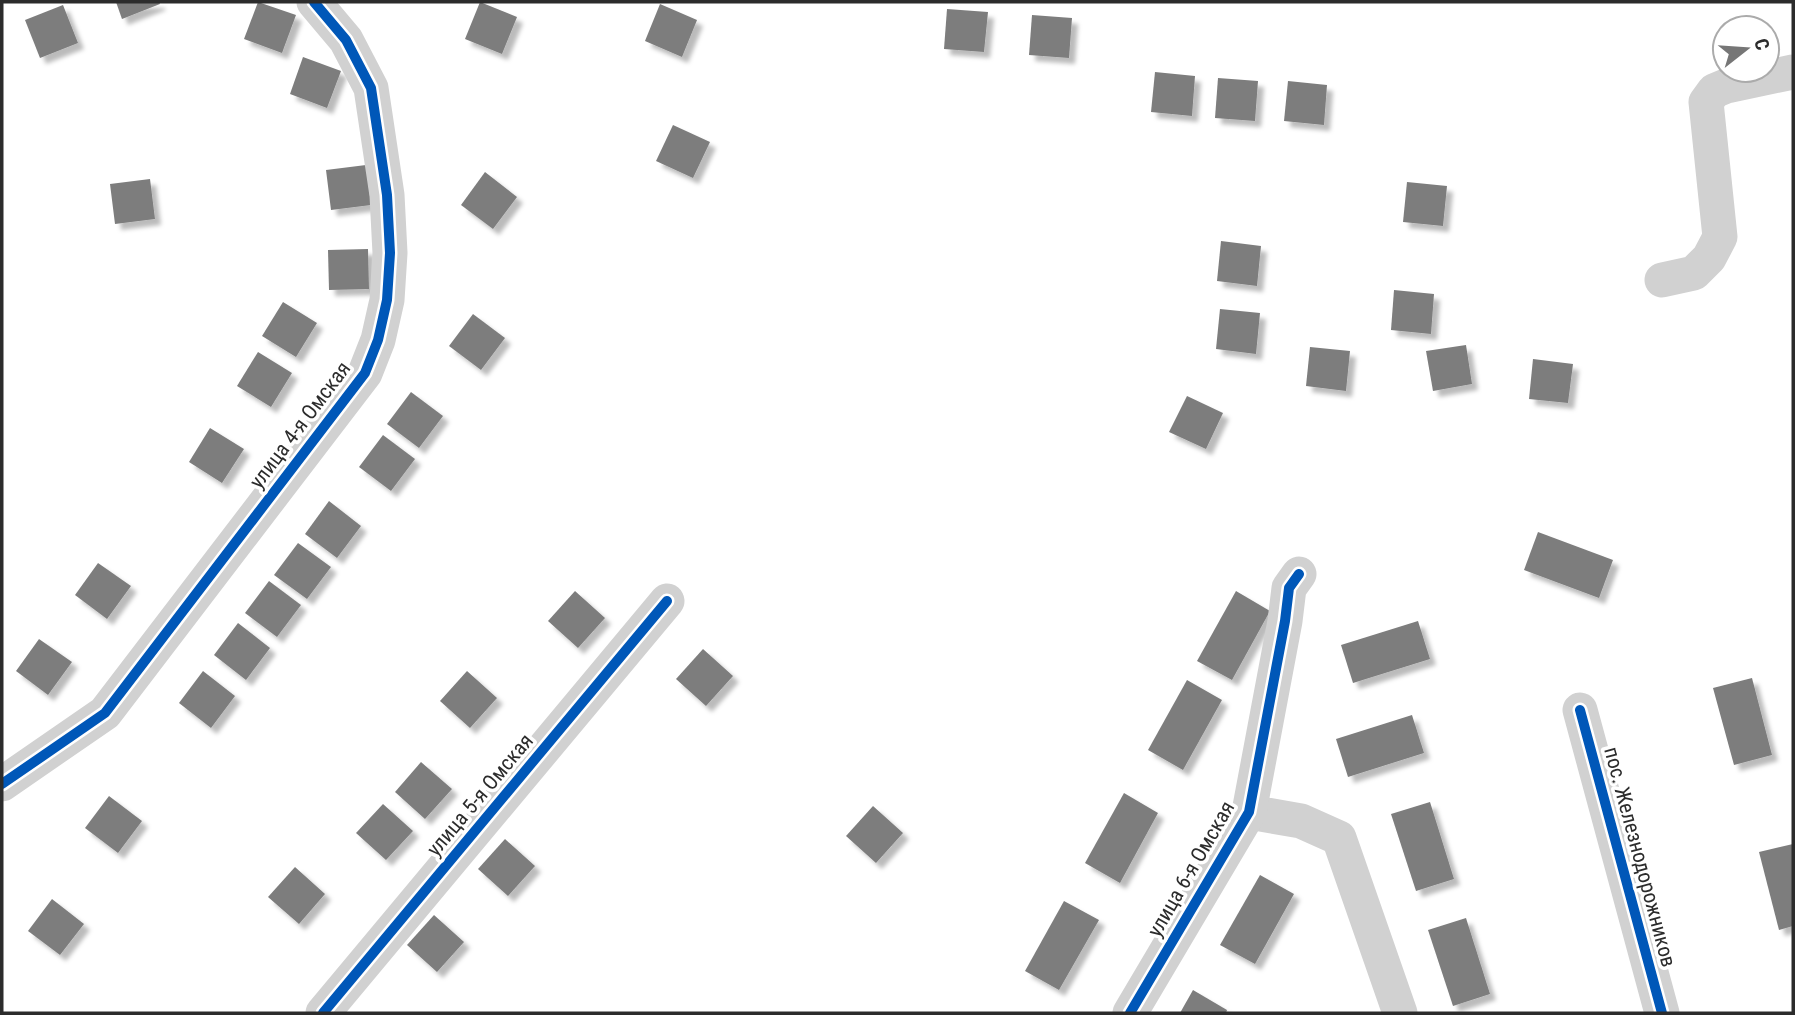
<svg xmlns="http://www.w3.org/2000/svg" width="1795" height="1015" font-family="'Roboto Condensed',sans-serif">
	<defs>
		<filter id="shadow"><feDropShadow dx="6" dy="6" stdDeviation="2" flood-color="#0004"/></filter>
	</defs>
	<rect width="100%" height="100%" fill="#fff"/>
	<g fill="#7d7d7d" filter="url(#shadow)">
		<path d="M116,2h43l1,2 -38,15z"/>
		<path d="M258,2l38,13 -14,38 -38,-14z"/>
		<path d="M480,2l37,15 -15,37 -37,-15z"/>
		<path d="M660,4l37,16 -15,37 -37,-16z"/>
		<path d="M63,5l15,38 -38,15 -15,-38z"/>
		<path d="M947,9l41,3 -4,40 -40,-3z"/>
		<path d="M1032,15l40,3 -3,40 -40,-3z"/>
		<path d="M303,57l38,14 -14,37 -37,-14z"/>
		<path d="M1155,72l40,4 -3,40 -41,-4z"/>
		<path d="M1218,78l40,3 -3,40 -40,-3z"/>
		<path d="M1288,81l39,4 -3,40 -40,-4z"/>
		<path d="M673,125l37,17 -17,36 -37,-17z"/>
		<path d="M366,165l5,40 -40,5 -5,-40z"/>
		<path d="M485,172l32,25 -24,32 -32,-24z"/>
		<path d="M150,179l5,40 -40,5 -5,-40z"/>
		<path d="M1407,182l40,4 -4,40 -40,-4z"/>
		<path d="M1221,241l40,5 -4,40 -40,-5z"/>
		<path d="M368,249l1,40 -40,1 -1,-40z"/>
		<path d="M1394,290l40,4 -3,40 -40,-4z"/>
		<path d="M283,302l34,21 -21,34 -34,-21z"/>
		<path d="M1220,309l40,4 -4,41 -40,-5z"/>
		<path d="M473,314l32,24 -24,32 -32,-24z"/>
		<path d="M1466,345l6,39 -39,7 -7,-40z"/>
		<path d="M1310,347l40,4 -4,40 -40,-5z"/>
		<path d="M258,352l34,21 -21,34 -34,-21z"/>
		<path d="M1533,359l40,5 -5,39 -39,-4z"/>
		<path d="M411,392l32,24 -24,32 -32,-24z"/>
		<path d="M1187,396l36,17 -17,36 -37,-17z"/>
		<path d="M210,428l34,21 -22,34 -33,-21z"/>
		<path d="M383,435l32,24 -24,32 -32,-24z"/>
		<path d="M329,501l32,25 -24,32 -32,-24z"/>
		<path d="M1538,532l75,28 -14,38 -75,-28z"/>
		<path d="M298,543l33,24 -24,32 -33,-24z"/>
		<path d="M98,563l33,23 -24,33 -32,-24z"/>
		<path d="M269,581l32,24 -24,32 -32,-24z"/>
		<path d="M575,591l30,27 -27,30 -30,-27z"/>
		<path d="M1236,591l34,20 -38,69 -35,-19z"/>
		<path d="M1418,621l12,38 -77,24 -12,-38z"/>
		<path d="M238,623l32,25 -24,32 -32,-25z"/>
		<path d="M39,639l33,23 -24,33 -32,-24z"/>
		<path d="M703,649l30,27 -27,30 -30,-27z"/>
		<path d="M203,671l32,25 -24,32 -32,-25z"/>
		<path d="M467,671l30,27 -27,30 -30,-27z"/>
		<path d="M1752,678l20,77 -38,10 -21,-77z"/>
		<path d="M1187,680l35,20 -39,70 -35,-20z"/>
		<path d="M1412,715l12,38 -76,24 -12,-38z"/>
		<path d="M421,762l31,27 -27,30 -30,-27z"/>
		<path d="M1124,793l34,20 -38,70 -35,-20z"/>
		<path d="M109,796l33,25 -24,32 -33,-25z"/>
		<path d="M1430,802l24,77 -38,12 -25,-77z"/>
		<path d="M383,804l30,27 -27,29 -30,-27z"/>
		<path d="M873,806l30,27 -27,30 -30,-27z"/>
		<path d="M505,839l30,27 -27,30 -30,-27z"/>
		<path d="M1793,844v82l-14,4 -20,-78z"/>
		<path d="M295,867l30,27 -26,30 -31,-27z"/>
		<path d="M1260,875l34,19 -39,70 -35,-19z"/>
		<path d="M52,899l32,25 -24,31 -32,-24z"/>
		<path d="M1064,901l35,19 -40,70 -34,-19z"/>
		<path d="M434,915l30,27 -27,30 -30,-27z"/>
		<path d="M1466,918l24,76 -37,12 -25,-76z"/>
		<path d="M1193,990l34,20 -1,3h-46z"/>
	</g>
	<g fill="none" stroke-linecap="round" stroke-linejoin="round">
		<g stroke="#d1d1d1" stroke-width="35">
			<path d="M1662,280l32,-7 15,-15 11,-21 -14,-135 8,-11 12,-5 67,-14"/>
			<path d="M1580,710l82,303"/>
			<path d="M2,784l103,-71 260,-340 13,-33 9,-40 3,-47 -3,-58 -16,-107 -25,-48 -32,-38"/>
			<path d="M1249,812l52,9 38,17 61,175"/>
			<path d="M323,1013l344,-412"/>
			<path d="M1130,1013l119,-201 36,-191 4,-33 10,-14"/>
		</g>
		<defs>
			<g id="cycleway">
				<path d="M1580,710l82,303"/>
				<path d="M2,784l103,-71 260,-340 13,-33 9,-40 3,-47 -3,-58 -16,-107 -25,-48 -32,-38"/>
				<path d="M323,1013l344,-412"/>
				<path d="M1130,1013l119,-201 36,-191 4,-33 10,-14"/>
			</g>
		</defs>
		<use href="#cycleway" stroke="#fff" stroke-width="15"/>
		<use href="#cycleway" stroke="#0057b8" stroke-width="10"/>
	</g>
	<g text-anchor="middle" dominant-baseline="central" stroke-width="7" stroke-linejoin="round" paint-order="stroke">
		<g font-size="21" fill="#2c2c2c" stroke="#fff">
			<text transform="translate(300 425) rotate(-53)">улица 4-я Омская</text>
			<text transform="translate(480 795) rotate(-50)">улица 5-я Омская</text>
			<text transform="translate(1640 857) rotate(75)">пос. Железнодорожников</text>
			<text transform="translate(1191 869) rotate(-60)">улица 6-я Омская</text>
		</g>
	</g>
	<rect width="1795" height="1015" fill="none" stroke="#2c2c2c" stroke-width="7"/>
	<g transform="translate(1746 49) rotate(73)"><circle r="33" fill="#ffffff" stroke="#ababab" stroke-width="2"/>
	<path d="M0-5L12 26L0 18L-12 26Z" fill="#767676"/>
	<text y="-10" font-size="19" font-weight="bold" text-anchor="middle" fill="#2c2c2c">С</text>
	</g>
</svg>
